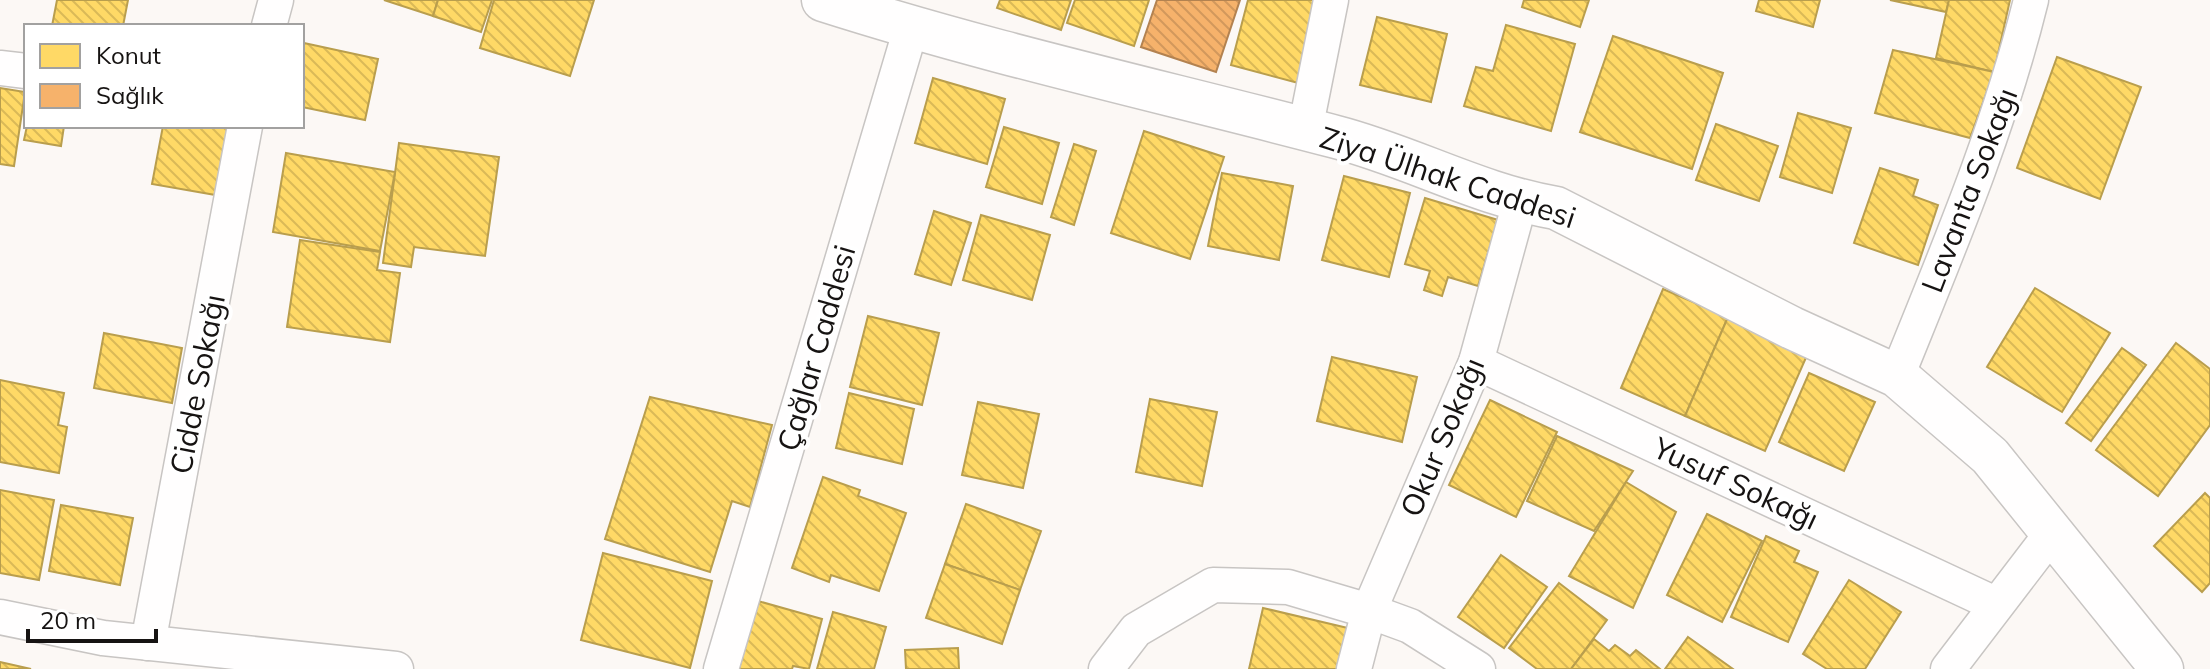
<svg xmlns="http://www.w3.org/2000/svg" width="2210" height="669" font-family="Mulish,sans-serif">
	<defs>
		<pattern id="homes-back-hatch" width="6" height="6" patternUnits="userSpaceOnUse" patternTransform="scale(2)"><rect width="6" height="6" fill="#ffd966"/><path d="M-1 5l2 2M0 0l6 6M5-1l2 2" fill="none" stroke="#dab957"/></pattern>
		<pattern id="health-back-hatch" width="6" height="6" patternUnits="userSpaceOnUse" patternTransform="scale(2)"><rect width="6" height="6" fill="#f6b26b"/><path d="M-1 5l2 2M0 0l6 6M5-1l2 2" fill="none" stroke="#d2985c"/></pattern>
	</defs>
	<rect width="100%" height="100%" fill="#fcf8f5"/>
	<g fill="url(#homes-back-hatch)" stroke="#b99e4d" stroke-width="2">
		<path d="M57,0h71l-5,26h-71z"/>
		<path d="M384,0h54l-5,16z"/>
		<path d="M438,0h54l-11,32 -48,-16z"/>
		<path d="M494,0h100l-24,76 -90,-28z"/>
		<path d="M1000,0h71l-10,30 -64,-22z"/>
		<path d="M1075,0h74l-15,46 -67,-23z"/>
		<path d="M1248,0h74l-20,84 -71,-19z"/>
		<path d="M1524,0h65l-9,27 -58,-20z"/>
		<path d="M1759,0h61l-7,27 -57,-16z"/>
		<path d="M1890,0h59l-3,12z"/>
		<path d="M1949,0h61l-16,72 -58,-14z"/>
		<path d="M1377,17l70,17 -16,68 -71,-17z"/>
		<path d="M1506,25l69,19 -24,87 -87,-25 12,-39 17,4z"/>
		<path d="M1613,36l110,37 -31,96 -112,-37z"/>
		<path d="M304,43l74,16 -13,61 -63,-13z"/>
		<path d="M1893,50l101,22 -24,66 -95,-25z"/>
		<path d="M2057,57l84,30 -41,112 -83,-31z"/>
		<path d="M933,78l72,21 -18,65 -72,-21z"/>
		<path d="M0,88l25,4 -11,74 -14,-2z"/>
		<path d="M1798,113l53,15 -19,65 -52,-16z"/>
		<path d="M1716,124l62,22 -19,55 -63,-21z"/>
		<path d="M27,126h37l-3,20 -37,-6z"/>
		<path d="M163,126h77l-13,71 -75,-13z"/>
		<path d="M1004,127l55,16 -17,61 -56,-17z"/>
		<path d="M1144,131l80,26 -34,102 -79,-26z"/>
		<path d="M399,143l100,14 -14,99 -71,-9 -3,20 -28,-4z"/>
		<path d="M1074,144l22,7 -22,74 -23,-8z"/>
		<path d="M286,153l109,19 -15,79 -107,-19z"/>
		<path d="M1880,168l38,12 -5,16 25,9 -20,60 -64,-22z"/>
		<path d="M1222,173l71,13 -14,74 -71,-14z"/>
		<path d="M1344,176l66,17 -21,84 -67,-17z"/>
		<path d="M1425,198l73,22 -20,66 -30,-9 -6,19 -18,-6 6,-19 -25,-7z"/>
		<path d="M934,211l37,12 -20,62 -36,-11z"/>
		<path d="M981,215l69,20 -18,65 -69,-20z"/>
		<path d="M300,240l80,12 -3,18 23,3 -10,69 -103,-15z"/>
		<path d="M2035,288l75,45 -48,79 -75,-45z"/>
		<path d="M1663,289l65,28 -43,99 -64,-28z"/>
		<path d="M868,316l71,17 -17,72 -72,-18z"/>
		<path d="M1728,317l80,36 -43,98 -80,-35z"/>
		<path d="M104,333l78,15 -10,55 -78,-15z"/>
		<path d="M2176,343l34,26v56l-52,71 -62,-46z"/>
		<path d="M2122,348l24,17 -55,76 -25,-18z"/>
		<path d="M1332,357l85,20 -15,65 -85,-21z"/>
		<path d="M1809,373l66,29 -31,69 -65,-29z"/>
		<path d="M0,380l64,13 -6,32 9,2 -8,46 -59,-11z"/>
		<path d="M849,393l65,16 -12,55 -66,-16z"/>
		<path d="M650,397l122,28 -22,82 -18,-6 -22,71 -105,-33z"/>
		<path d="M1150,399l67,13 -15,74 -66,-14z"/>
		<path d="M1490,400l67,32 -41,85 -67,-32z"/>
		<path d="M978,402l61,12 -16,74 -61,-13z"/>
		<path d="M1557,436l76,35 -39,60 -67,-30z"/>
		<path d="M823,477l37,13 -2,6 48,17 -27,78 -48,-16 -2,7 -37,-14z"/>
		<path d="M1626,482l50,30 -43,96 -64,-32z"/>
		<path d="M0,490l54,10 -15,80 -39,-7z"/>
		<path d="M2205,493l5,5v85l-8,9 -48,-46z"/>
		<path d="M966,504l75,27 -21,59 -75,-26z"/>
		<path d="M61,505l72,13 -13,67 -71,-14z"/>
		<path d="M1707,514l55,27 -40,81 -55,-27z"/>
		<path d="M1766,536l33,15 -5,11 24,10 -30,70 -57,-25z"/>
		<path d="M603,553l109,28 -22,87 -109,-28z"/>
		<path d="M1501,555l46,32 -43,61 -46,-31z"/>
		<path d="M945,564l75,26 -18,54 -76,-26z"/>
		<path d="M1849,580l52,32 -36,57h-38l-24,-15z"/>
		<path d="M1559,583l48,37 -36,49h-34l-28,-21z"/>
		<path d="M758,601l64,18 -13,50 -16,-3 -1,3h-53z"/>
		<path d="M1263,608l89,21 -10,40h-93z"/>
		<path d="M833,612l53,15 -12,42h-57z"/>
		<path d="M1688,637l45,32h-68z"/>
		<path d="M1594,639l15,12 6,-6 15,11 6,-6 24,19h-89z"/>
		<path d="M958,648l1,21h-53l-1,-19z"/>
		<path d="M0,662l31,7h-31z"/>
	</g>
	<path fill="url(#health-back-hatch)" stroke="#b38250" stroke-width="2" d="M1157,0h83l-24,72 -75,-25z"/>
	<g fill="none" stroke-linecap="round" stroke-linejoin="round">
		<defs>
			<g id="minor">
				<path d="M269,26l7,-26"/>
				<path d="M0,68l26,3"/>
				<path d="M1305,130l26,-130"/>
				<path d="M1476,362l519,242"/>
				<path d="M1897,376c50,-124 102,-246 134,-376"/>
				<path d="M0,617l103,21 293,31"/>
				<path d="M148,643l97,-517"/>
				<path d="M721,669l190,-641"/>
				<path d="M1106,669l30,-39 77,-45 75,2 81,24 41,15 68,43"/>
				<path d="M1354,669l15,-58 107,-249 44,-160"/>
				<path d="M1948,669l104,-136"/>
			</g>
			<path id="tertiary" d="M823,0c169,54 342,92 513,137 74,19 143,58 220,71l236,120 105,48 93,80 172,213"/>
		</defs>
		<use href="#minor" stroke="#c8c5c3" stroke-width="37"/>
		<use href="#tertiary" stroke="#c8c5c3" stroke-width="45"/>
		<use href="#minor" stroke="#fffefe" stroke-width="34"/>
		<use href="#tertiary" stroke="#fffefe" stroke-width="42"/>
	</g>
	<g text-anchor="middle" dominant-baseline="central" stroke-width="8" stroke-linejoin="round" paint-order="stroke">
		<g font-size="30" fill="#161312" stroke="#fff">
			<text transform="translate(1448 177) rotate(18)">Ziya Ülhak Caddesi</text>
			<text transform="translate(1969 190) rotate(-69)">Lavanta Sokağı</text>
			<text transform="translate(816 348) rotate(-74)">Çağlar Caddesi</text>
			<text transform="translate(197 384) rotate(-79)">Cidde Sokağı</text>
			<text transform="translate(1442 437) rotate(-67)">Okur Sokağı</text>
			<text transform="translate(1736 483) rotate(25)">Yusuf Sokağı</text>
		</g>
	</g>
	<rect x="24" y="24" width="280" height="104" fill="#ffffff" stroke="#a2a1a0" stroke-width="2"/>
	<rect x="40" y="44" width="40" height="24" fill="#ffd966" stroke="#a2a1a0" stroke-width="2"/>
	<text x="96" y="64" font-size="24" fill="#161312">Konut</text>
	<rect x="40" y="84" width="40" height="24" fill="#f6b26b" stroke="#a2a1a0" stroke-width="2"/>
	<text x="96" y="104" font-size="24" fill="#161312">Sağlık</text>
	<path d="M28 629v12h128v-12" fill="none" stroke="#161312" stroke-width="4"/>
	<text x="40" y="629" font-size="24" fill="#161312" stroke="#ffffff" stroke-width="6" paint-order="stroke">20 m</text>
</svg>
